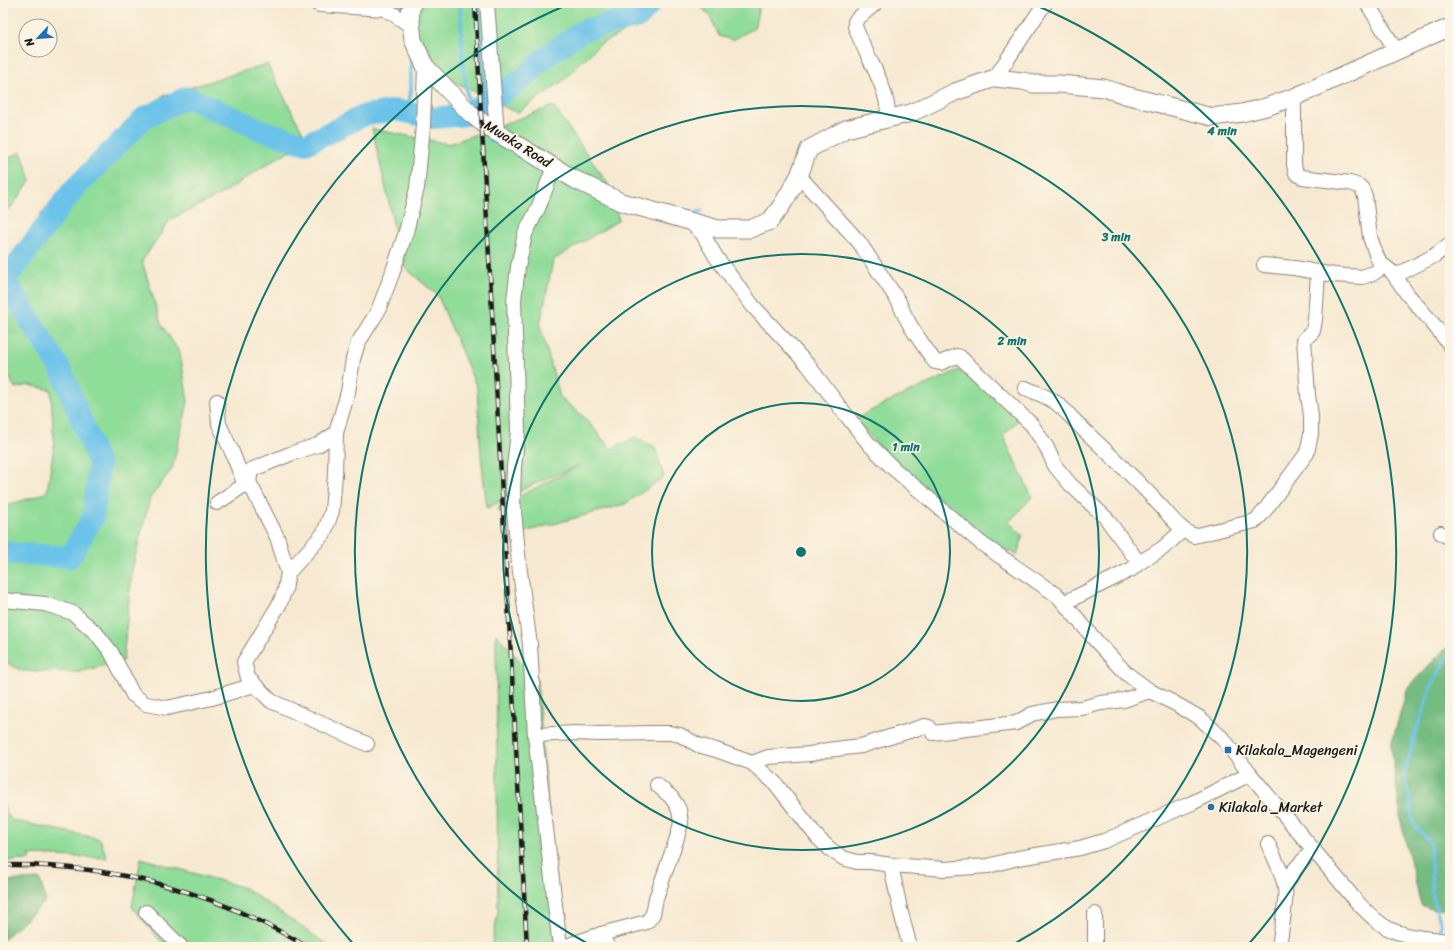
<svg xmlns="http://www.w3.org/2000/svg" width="1453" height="950" font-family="Sriracha,sans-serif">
	<rect width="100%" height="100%" fill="#fcf5e5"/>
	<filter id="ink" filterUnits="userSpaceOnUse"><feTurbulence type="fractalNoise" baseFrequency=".025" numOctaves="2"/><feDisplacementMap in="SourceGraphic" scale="8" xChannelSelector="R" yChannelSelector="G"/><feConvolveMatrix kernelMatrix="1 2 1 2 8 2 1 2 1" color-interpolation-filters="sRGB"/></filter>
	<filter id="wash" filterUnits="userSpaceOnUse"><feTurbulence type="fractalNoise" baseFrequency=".012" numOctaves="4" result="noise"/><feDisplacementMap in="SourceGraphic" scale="16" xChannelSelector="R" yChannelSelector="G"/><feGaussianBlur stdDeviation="0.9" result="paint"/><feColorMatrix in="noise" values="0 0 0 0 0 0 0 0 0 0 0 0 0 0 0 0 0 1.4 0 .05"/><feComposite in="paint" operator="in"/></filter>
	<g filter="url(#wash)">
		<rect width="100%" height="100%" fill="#f7e9d1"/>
		<g fill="#90dc99" stroke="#567c5a">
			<path d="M396,3h268l-24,21 -40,20 -36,36 -47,33 -66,-33 -55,-69z"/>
			<path d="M698,3h62l-6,25 -21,12 -14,-4 -9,-20z"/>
			<path d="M267,64l43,82 -23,6 -29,18 -31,21 -57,29 -28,41 19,63 19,29 8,49 -16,67 -22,29 -18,71 -9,92 -44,11 -57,-1 -19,-10v-155l32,-9 12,-5 7,-46 -3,-56 -22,-5 -14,3 -12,-23v-55l38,-97 121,-117z"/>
			<path d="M553,106l55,78 11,36 -66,40 -13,66 20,71 25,21 26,31 24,-12 20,10 9,30 -39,27 -104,29 -24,-25 83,-43 -40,16 -53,27 -6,-52 -4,-68 -39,-92 -37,-32 -14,-71 -15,-64 77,15z"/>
			<path d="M21,152l10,28 -20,27 -8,5v-52z"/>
			<path d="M959,370l62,47 -18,19 29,61 -23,25 14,14 -6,19 -19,-9 -65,-53 -50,-42 -28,-32 33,-17z"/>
			<path d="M496,634l41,46 22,267h-68l7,-35z"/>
			<path d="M3,805l8,15 89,19 7,19 -78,-3 2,5 -28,1z"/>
			<path d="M141,858l104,30 86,59h-166l-33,-40z"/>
		</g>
		<g fill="#74bc81" stroke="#486c4e">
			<path d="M1450,646v262l-17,2 -12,-5 -20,-83 -10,-77 17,-58 37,-38 -1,2z"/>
			<path d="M40,879l6,22 -43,39v-59z"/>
		</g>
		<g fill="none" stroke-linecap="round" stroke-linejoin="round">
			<g stroke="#6cc3e9" stroke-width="3.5">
				<path d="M402,3l1,9"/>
				<path d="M460,3l3,64 5,34"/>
				<path d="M477,3l10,114 2,1"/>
				<path d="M407,113l4,-22v-38"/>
				<path d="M489,140l20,9"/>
				<path d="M514,153l33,21"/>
				<path d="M553,178l26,13"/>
				<path d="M688,214l14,-3"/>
				<path d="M722,254l11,11 7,13"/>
				<path d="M1440,929l1,-4 -9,-32 -2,-51 -17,-19 -3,-22 -6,-27 12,-43 16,-46 18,-32"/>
			</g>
			<path stroke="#6cc3e9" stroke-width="22" d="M3,555l4,-2 63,4 23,-40 6,-53 -38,-94 -56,-90 68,-90 71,-72 43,-21 74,33 45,14 59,-29 31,-5 37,8 33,-3 33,-20 25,-17 21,-21 39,-27 55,-13 12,-14"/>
		</g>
	</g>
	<g filter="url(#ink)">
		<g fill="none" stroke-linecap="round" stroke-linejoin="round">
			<defs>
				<g id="minor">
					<path d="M316,3l4,2 65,4 10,6 17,12"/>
					<path d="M487,3l10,130"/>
					<path d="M876,3l-19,16 -2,3v4c10,30 34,60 33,92"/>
					<path d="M1367,3l30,49"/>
					<path d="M995,78l50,-75"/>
					<path d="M1292,98l2,10v57l2,8 6,4 48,6 9,3 3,3 3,7 5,41 7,20 3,6 12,9 16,23 22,25 20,25"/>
					<path d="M554,167l-15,39 -14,28 -7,33 -4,33 4,131 -4,36 -1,33 6,64 11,81 5,90 25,212"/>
					<path d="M799,176l60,66 40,60c8,22 23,41 36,60l5,1 17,-7 3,1 72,68 15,23 8,18 15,18 36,34 33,45 24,-15 20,-18"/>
					<path d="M688,220l14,13 14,24 37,49 55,59 31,41 30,38 25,25 88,75 76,52 39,46 30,32 23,17 24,12 26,15 24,22 26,34 107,128c11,11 23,24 37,29 18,7 37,8 56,10"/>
					<path d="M1264,265l30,3 40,7 28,2 12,-4 10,-7"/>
					<path d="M1395,276l39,-20 16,-12"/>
					<path d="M1025,388c10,4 21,8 30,14 11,8 19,19 29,28 24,23 49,46 72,71 12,12 22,28 38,35l61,-15 7,-7 45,-61 4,-19v-18l-3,-21 -4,-55 9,-9 2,-11 3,-47"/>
					<path d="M217,401l2,23 13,28 13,33"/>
					<path d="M249,482l28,55 11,36 -3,17 -5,13 -36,59 4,16 23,23 96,43"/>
					<path d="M217,503l32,-21 2,-12 39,-16 28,-9 18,-12"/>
					<path d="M1441,533l9,5"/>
					<path d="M288,573l36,-40 8,-22 3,-37 1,-41 12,-41 5,-33 5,-16 20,-32 14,-37 14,-42 11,-44 6,-62 2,-60"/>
					<path d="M3,600l42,4 28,9 23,20 15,19 22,43 13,9 21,4 45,-10 42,-13"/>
					<path d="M1064,603l68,-34 7,-6"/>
					<path d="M535,735l41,-2 23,1 53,-1h18l10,2 18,10 18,5 36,13 23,20 43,55 12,11 13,9 14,4h14l20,3 54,4 43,-3 30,-8 62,-10 24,-7 88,-38 58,-29"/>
					<path d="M752,763l16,-6 42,-3 17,-4 34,-4 64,-20 4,1 4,6 83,-10 16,-9 25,-5 25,-1 19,-5 23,-3 26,-9"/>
					<path d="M1268,844c6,13 15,29 17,44 2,14 -4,43 -6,59"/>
					<path d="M891,865l9,44 10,38"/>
					<path d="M1285,887l9,-17 20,-21"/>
					<path d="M146,912l35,35"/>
					<path d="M601,934l7,13"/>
					<path d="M563,947l38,-13 46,-12 6,-8 3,-16 21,-60 4,-15 -2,-13 -3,-6 -5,-7 -14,-12"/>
					<path d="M1095,947v-33"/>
				</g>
				<path id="tertiary" d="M413,3l-3,9 3,28 12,26 45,47 19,15 85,51 47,23 97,27h32l20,-8 12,-16 17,-29 10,-27 37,-20 65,-16 44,-21 40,-14 28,3 10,3h26l45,4 21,7 87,22 30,-4 24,-6 31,-11 153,-69"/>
			</defs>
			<use href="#minor" stroke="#8a8276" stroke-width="16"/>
			<use href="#tertiary" stroke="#8a8276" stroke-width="19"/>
			<use href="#minor" stroke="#fff" stroke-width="14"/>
			<use href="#tertiary" stroke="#fff" stroke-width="17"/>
			<defs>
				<g id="rail">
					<path d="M475,3l52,944"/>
					<path d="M3,865c106,-2 213,26 304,82"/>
				</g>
			</defs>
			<use href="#rail" stroke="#1c1c1c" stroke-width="4.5"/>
			<use href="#rail" stroke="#fcf5e5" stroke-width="3" stroke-dasharray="9" stroke-linecap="butt"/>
		</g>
	</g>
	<g fill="none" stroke="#0f766e" stroke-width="2">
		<circle cx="801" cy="552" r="149"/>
		<circle cx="801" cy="552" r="298"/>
		<path d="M592 946A446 446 0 1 1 1010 946"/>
		<path d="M355 946A595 595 0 0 1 569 4M1033 4A595 595 0 0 1 1247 946"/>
	</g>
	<g fill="#1f6fb2" stroke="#fcf5e5" stroke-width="1.5">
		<rect x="1224" y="746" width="8" height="8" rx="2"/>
		<circle cx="1211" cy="807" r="4"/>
	</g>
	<g text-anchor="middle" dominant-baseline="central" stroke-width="3.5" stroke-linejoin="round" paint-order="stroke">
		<g font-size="14" fill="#1c1c1c" stroke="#fcf5e5">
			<text transform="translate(518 144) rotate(32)">Mwaka Road</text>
		</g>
		<g font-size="14" fill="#1c1c1c" stroke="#fcf5e5" text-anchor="start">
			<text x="1236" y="750">Kilakala_Magengeni</text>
			<text x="1219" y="807">Kilakala _Market</text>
		</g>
	</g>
	<circle cx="801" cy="552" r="6" fill="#0f766e" stroke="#fcf5e5" stroke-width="2"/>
	<g font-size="12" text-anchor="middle" font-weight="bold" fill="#0f766e" stroke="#fcf5e5" stroke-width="3.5" stroke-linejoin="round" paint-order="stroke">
		<text x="1222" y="135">4 min</text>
		<text x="1116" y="241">3 min</text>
		<text x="1012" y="345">2 min</text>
		<text x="906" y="451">1 min</text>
	</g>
	<rect width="1453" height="950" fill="none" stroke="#fcf5e5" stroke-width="16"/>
	<g transform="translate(38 38) rotate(244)"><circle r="19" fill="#fcf5e5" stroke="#a29e95"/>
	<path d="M0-3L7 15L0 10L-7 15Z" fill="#1f6fb2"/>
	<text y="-6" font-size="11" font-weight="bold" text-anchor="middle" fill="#1c1c1c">N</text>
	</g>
</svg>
